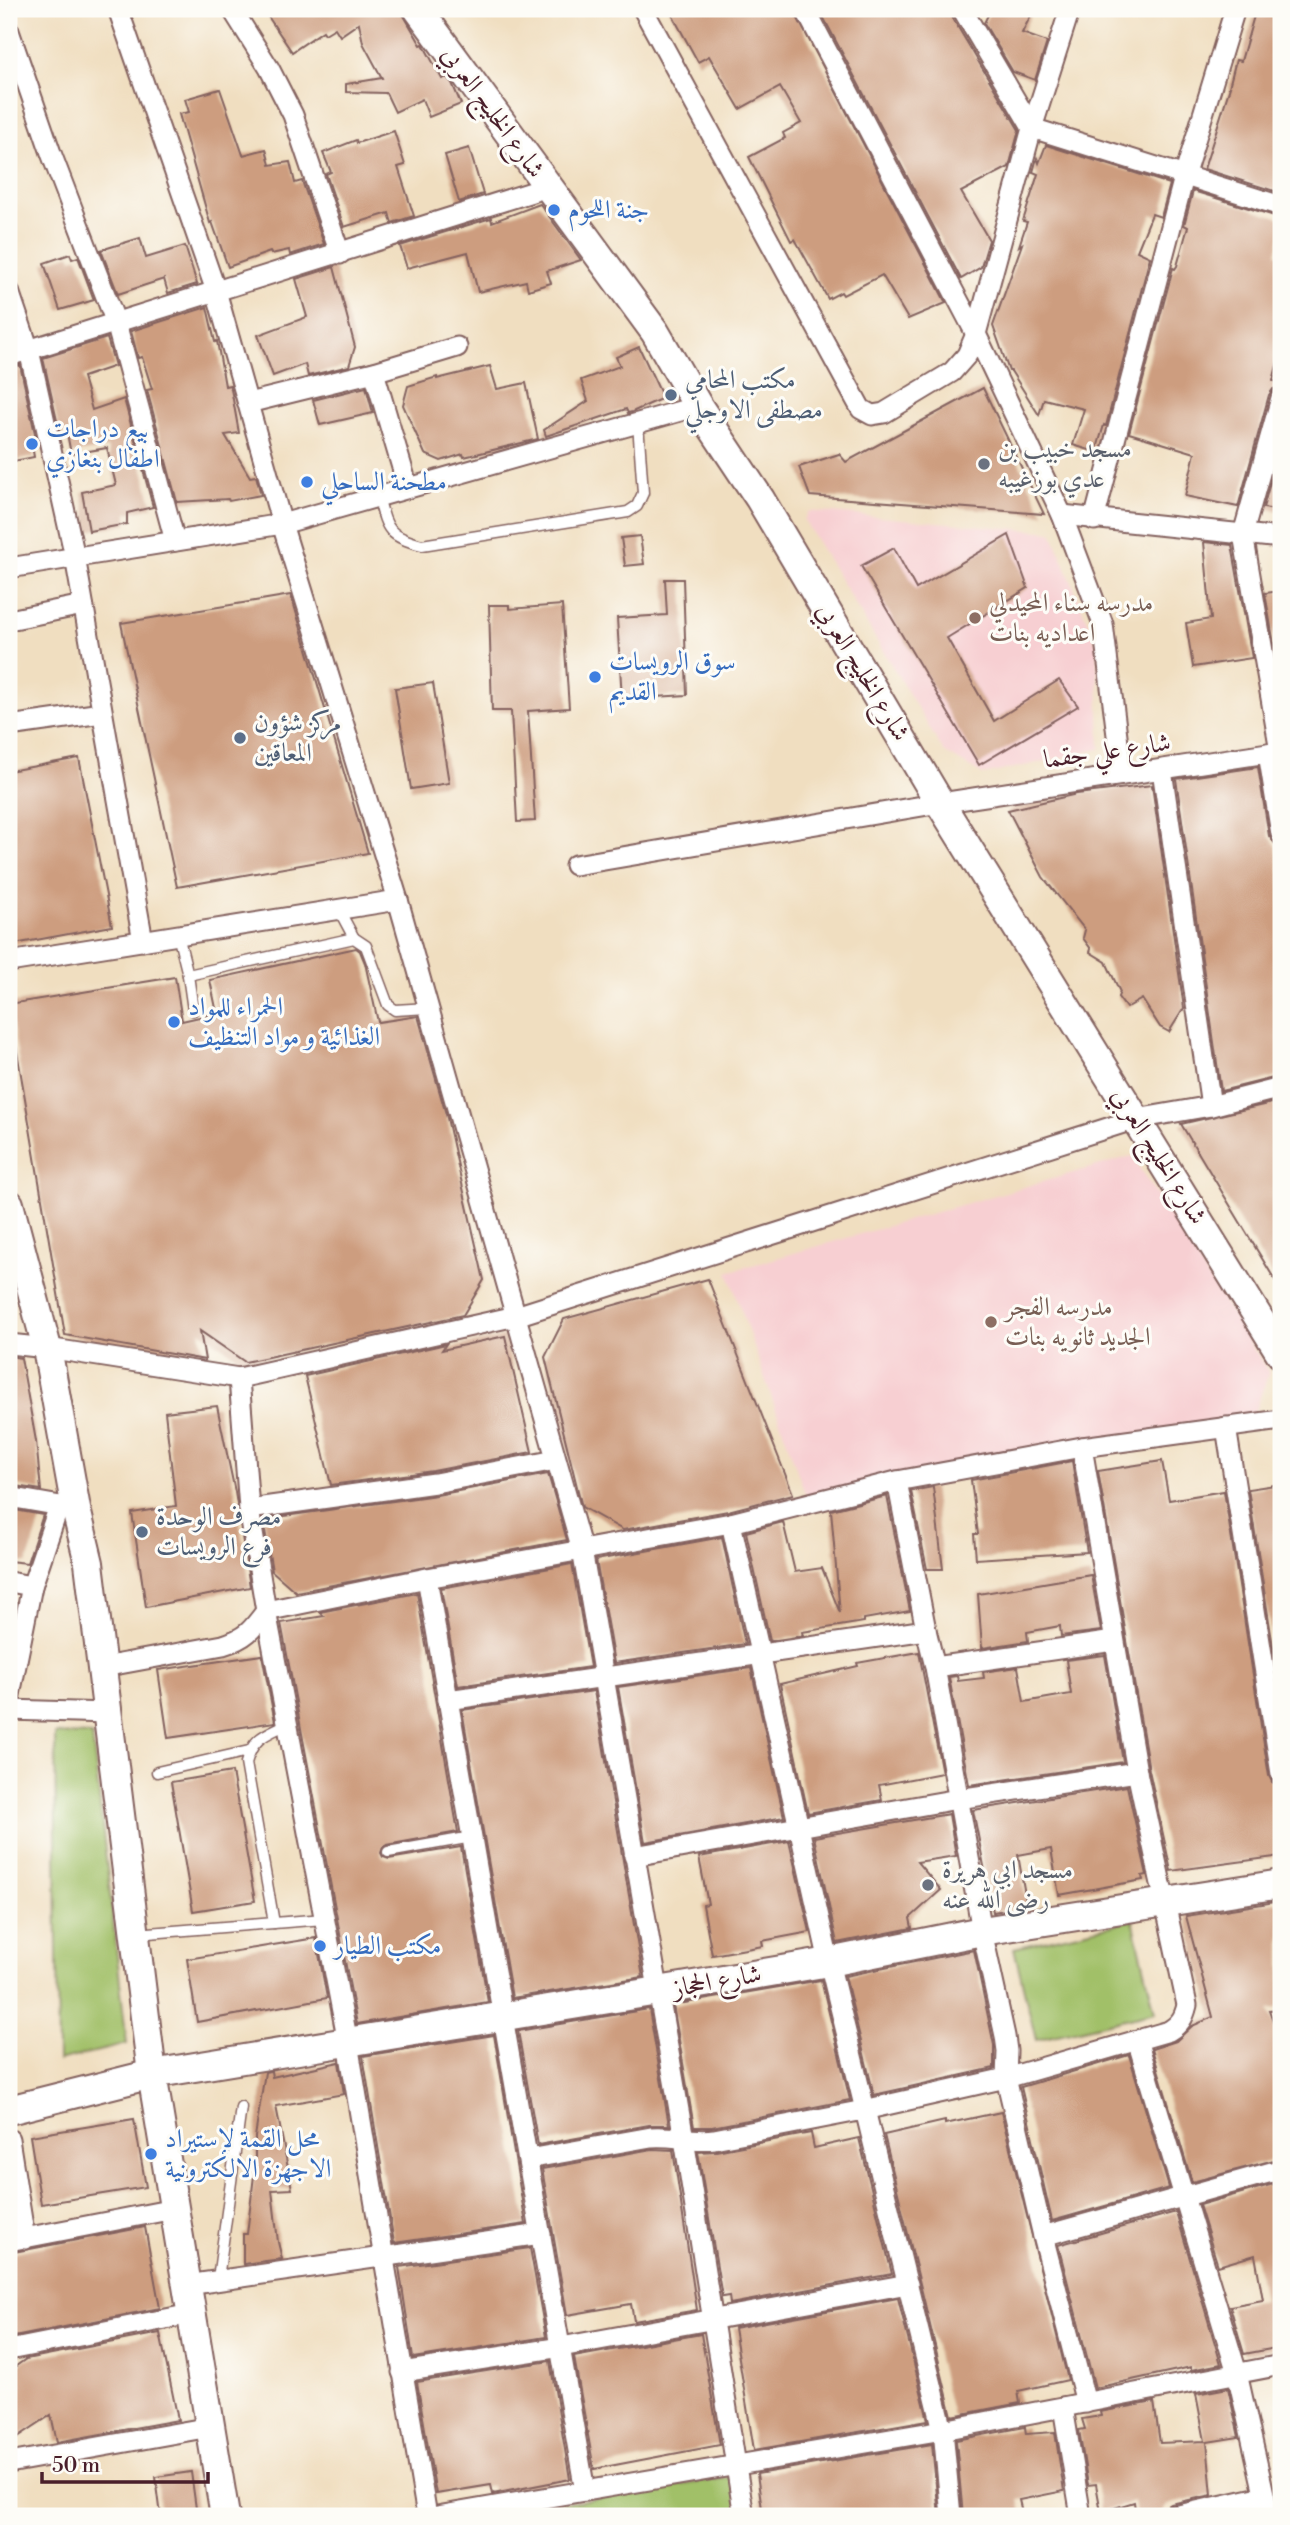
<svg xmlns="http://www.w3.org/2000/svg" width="1290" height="2525" font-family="'Libre Bodoni',Amiri,serif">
	<rect width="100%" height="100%" fill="#fdfcf7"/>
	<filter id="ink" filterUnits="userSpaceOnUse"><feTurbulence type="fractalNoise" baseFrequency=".0143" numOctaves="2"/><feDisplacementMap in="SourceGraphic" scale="14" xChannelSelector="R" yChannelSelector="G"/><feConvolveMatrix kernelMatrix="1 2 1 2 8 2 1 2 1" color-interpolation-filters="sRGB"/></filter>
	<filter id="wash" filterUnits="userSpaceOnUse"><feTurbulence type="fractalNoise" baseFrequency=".00686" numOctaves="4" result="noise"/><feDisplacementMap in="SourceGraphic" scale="28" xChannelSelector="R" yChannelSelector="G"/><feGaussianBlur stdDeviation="1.57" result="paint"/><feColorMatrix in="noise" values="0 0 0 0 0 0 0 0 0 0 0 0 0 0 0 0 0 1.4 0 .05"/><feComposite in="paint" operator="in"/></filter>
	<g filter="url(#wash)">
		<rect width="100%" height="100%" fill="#f0dec0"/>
		<g fill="#f7cfd2">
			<path d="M809,511l243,21 45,114 3,103 -117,26 -39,-23 -140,-232z"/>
			<path d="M1132,1156l137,217 -16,42 -445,87 -80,-230z"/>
		</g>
		<g fill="#a1c068" stroke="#76704a" stroke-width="2">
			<path d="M55,1734l37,1 35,309 -69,17z"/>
			<path d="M1133,1920l22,92 -119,28 -22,-92z"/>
			<path d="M745,2475l5,41h-268z"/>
		</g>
		<g id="blocks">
			<g fill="#cd9d7f">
				<path d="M263,9h137l21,36 2,-1 19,35 5,-2 5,6 9,21 -32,13 -7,-18 -27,13 -9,-19 -40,-1v-8l36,-6 -19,-35 -4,-20 -19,13 -5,-8 -10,6 -2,-3 -31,21z"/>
				<path d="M669,9h124l153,294 -38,16 -26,-44 -39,20 -2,-3 -13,7 -33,-60 -4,2 -42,-84 36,-19 -2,-5 18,-10 -21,-36 -40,22 -31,-53 -11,6z"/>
				<path d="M819,9h128l5,8 67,113 -10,37 -48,25 28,48 -8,27 -20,12z"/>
				<path d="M991,9h43l-12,24 25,9 -12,38 -22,-8 -29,-49z"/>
				<path d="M1256,9h25v184l-77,-24 26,-82h-1l7,-27 5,1z"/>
				<path d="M220,89l23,66 23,-6 4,16 20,-3 5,21 7,-2 22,63 -34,11 -1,-5 -18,4 -1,-2 -42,15 -16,-45 -2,1 -31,-109 10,-2 -4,-13z"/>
				<path d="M394,131l11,34 -7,2 16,49 -22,7 -3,-10 -45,14 -18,-53 5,-2 -8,-19 33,-13 1,3z"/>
				<path d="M1046,145l124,39 -9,33 -9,-3 -15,37 13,6 -44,169 -2,-1 -8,27 -23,-7 11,-36 -40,-10 -5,16 -28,-44h-2l-16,-45 29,-82 -3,2 8,-24 -4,-1 15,-47 -5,-2 4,-14 2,5z"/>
				<path d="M469,148l14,46 -24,8 -14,-47z"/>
				<path d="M1193,191l88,27v16l-5,19 5,2v95l-8,31 8,1v4l-8,3 -4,6 -31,112 -53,-11 10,-43 -66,-20 44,-165 2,1 2,-3 11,-39 -4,-2z"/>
				<path d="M540,204l41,56 -34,11 4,12 -23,7 -2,-9 -48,11 -10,-40 -61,16 -7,-22 91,-28 1,4z"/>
				<path d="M140,238l6,20 39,-12 12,38 -29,9 -4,-14 -46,15 -17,-44z"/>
				<path d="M70,254l2,5 6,-2 16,43 -34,10 -16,-47z"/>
				<path d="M334,267l21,80 -6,19 -41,10 -3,-12 -32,12 -15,-41 49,-18 -11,-38z"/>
				<path d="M207,307l8,35 2,-1 8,45 5,-1 2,9 7,39 -14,2 25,42 6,-1 5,19 -32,6 -1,-2 -51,3 -30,-112 5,-1 -10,-32 -4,1 -7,-27z"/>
				<path d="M107,338l8,28 -32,11 9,33 32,-11 29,108 -26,6v11l-38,7 -7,-39 34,-7 -9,-37 -36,6 -4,-21 -7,1 -17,-76z"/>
				<path d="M639,347l24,51 -31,14 -4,1 -2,-4 -80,27 -2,-6 44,-29 -7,-21 39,-14 -4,-9z"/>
				<path d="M20,365l16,73 -5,1 3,18 -25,5v-94z"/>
				<path d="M490,366l7,23 29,-6 12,56 -74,18 -1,-3 -22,7 -16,-7 -22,-49 5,-19 29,-9v2z"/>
				<path d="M366,387l7,26 -53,12 -7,-25z"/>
				<path d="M983,388l61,126 -234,-18 -11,-29 40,-13 7,8z"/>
				<path d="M1281,443v68l-18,-3z"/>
				<path d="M1009,535l19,53 -81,50 47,83 65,-41 19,26 -99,59 -118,-199 33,-18 22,41z"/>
				<path d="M640,536l4,28 -19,2 -4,-28z"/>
				<path d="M1204,542l28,3 20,113 -59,9 -7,-44 25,-4z"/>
				<path d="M665,579h18l4,116 -65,4 -5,-81 50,-3z"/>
				<path d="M1281,591v58l-6,1 -10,-57z"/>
				<path d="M291,595l77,258 -191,34 -56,-264z"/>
				<path d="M489,605h20v4l53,-4 7,103 -41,3 7,110 -18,1 -6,-111h-19z"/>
				<path d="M433,683l16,100 -38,6 -16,-101z"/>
				<path d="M79,758l33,168 -103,19v-174z"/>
				<path d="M1258,767l11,69 7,9 5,33v198l-60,15 -45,-312z"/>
				<path d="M1152,785l32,223 -15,24 -9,-5 -18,-28 -16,9 -8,-11 2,-5 -14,-30 -16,-10 1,-3 -8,-11 2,-8 -42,-53 -35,-67 69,-16z"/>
				<path d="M356,948l4,3 5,12 13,59 40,-6 29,102 37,162 -21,35 -218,47 -45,-31 5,29 -140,-25 -56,-331 166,-27 7,44 35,-8 -7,-33z"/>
				<path d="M1272,1103l9,13v174l-100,-166z"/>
				<path d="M708,1279l85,215 -65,17 -105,19 -41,-23 -37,-150 19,-38z"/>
				<path d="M505,1336l27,116 -99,19 -102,14 -26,-109 141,-32 -4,6z"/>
				<path d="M9,1356l12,2 15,83 5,49 -32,-5z"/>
				<path d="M217,1406l18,86 15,95 -104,20 -14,-94 44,-7 -11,-94z"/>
				<path d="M1072,1461l15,91 -111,7 -2,-25h4l-7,-54z"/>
				<path d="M1162,1461l7,39 55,-9 45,285 3,6 6,4 3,19v51l-110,15 -22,-101 -51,-299z"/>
				<path d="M548,1474l19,66 -271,52 -24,-21 -9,-52 174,-24z"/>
				<path d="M1281,1484v213l-33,-208z"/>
				<path d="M933,1487l8,66 2,16h-16l-16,-78z"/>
				<path d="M887,1496l23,115 -46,8v3l-62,10 1,4 -33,5 -24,-109 37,-10 12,50 27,-4 18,45 -9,-103z"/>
				<path d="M9,1509l34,6 -16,48 -18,-2z"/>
				<path d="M722,1537l23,107 -131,19 -18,-103z"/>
				<path d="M572,1564l18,103 -132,19 -17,-98z"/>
				<path d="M1091,1575l10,56 -40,5 -1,-10 -33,6 1,9 -46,7 -4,-54z"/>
				<path d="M417,1593l41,239 -71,13 -4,2 -2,6 2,4 6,2 72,-12 27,155 -131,22 -76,-401 43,-7 -4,-4z"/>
				<path d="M919,1652l23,121 -63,12 3,15 -74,13 -28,-129 78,-18 -1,-3z"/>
				<path d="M262,1655l13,67 -107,16 -10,-68z"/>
				<path d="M1105,1655l18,107 -154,23 -20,-108 8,-1 1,5 26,-3 -1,-6 35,-5 6,35 47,-8 -5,-34z"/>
				<path d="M751,1668l33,149 -139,25 -27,-155z"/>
				<path d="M594,1691l49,286 -131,21 -50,-288z"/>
				<path d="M232,1772l23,129 -62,10 -22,-129z"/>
				<path d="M1127,1786l20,89 -5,1 1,4 -84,15 -8,-46 -33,6 9,51 -34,6 -20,-102z"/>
				<path d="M949,1814l7,42 -39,6 24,28 -31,28 2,10 -75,15 -23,-106z"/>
				<path d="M789,1841l21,91 -48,9 1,5 -51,9 -9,-50 5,-1 -9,-47z"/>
				<path d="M1281,1901v108l-12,1 12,32v116l-89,24 -40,-133 24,-8 16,-15 21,-9 -27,-101z"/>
				<path d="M316,1938l11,60 -130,24 -10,-63z"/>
				<path d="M974,1950l20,95v23l-120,27 -29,-119z"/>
				<path d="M821,1980l29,120 -138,27h-18l-21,-122z"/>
				<path d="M649,2009l20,116h-20l-111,20 -20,-114z"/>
				<path d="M494,2035l32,189 -132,19 -31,-187z"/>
				<path d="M1129,2055l40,133 -117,33 -31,-134z"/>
				<path d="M339,2062l5,32 -68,12 16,83 -20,1 6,52 4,17 -39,5v-30h4l8,-67v-30l10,-65 6,-1 1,6z"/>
				<path d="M1001,2112l67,268 -50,11 2,12 -68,13 -68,-281 61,-14v3z"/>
				<path d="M134,2119l12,68 -105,17 -11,-68z"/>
				<path d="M811,2133l3,15 45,-10 33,136 -162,30 -1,-8 -7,1 -24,-145 18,-1z"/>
				<path d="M652,2149l21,1 24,160 -63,11 -3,-17 -64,11 -25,-146z"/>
				<path d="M1281,2182v165l-37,7 -14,-48 33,-6 -8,-45 -37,11 -19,-61z"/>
				<path d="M1176,2212l45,152 -30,6v-3l-96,21 -37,-143z"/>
				<path d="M145,2227l15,81 -151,30v-85z"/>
				<path d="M530,2248l16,89 -133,21 -14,-91z"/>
				<path d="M898,2298l30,122 -174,30 -20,-122z"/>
				<path d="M160,2333l18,87 -121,22 -6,-27 -42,28v-72l17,-12z"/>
				<path d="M701,2334l19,111 -126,24 -20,-112z"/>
				<path d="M550,2361l20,118 -77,15 -2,-9 -55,9 -19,-112z"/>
				<path d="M1228,2388l11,49 -32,5 5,53 -41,9 -6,4 -3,8h-26l-2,-14 -33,10 -5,-28 -8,1 -9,-55 6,-1 -3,-10 19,-3 -1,-4 54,-10 6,41 45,-2 -9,-47z"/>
				<path d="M1025,2427l1,7 29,-2 9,59 -45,9 4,16h-60l-7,-76z"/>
				<path d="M932,2444l7,72h-176l-6,-42z"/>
				<path d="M191,2472l6,44h-36l-5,-39z"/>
			</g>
		</g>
	</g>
	<g filter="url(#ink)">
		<use href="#blocks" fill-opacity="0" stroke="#84625f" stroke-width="2"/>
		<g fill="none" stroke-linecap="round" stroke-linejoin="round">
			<defs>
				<g id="lane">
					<path d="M378,496c9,33 9,40 44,49l206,-33 9,-6 6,-13 -5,-70"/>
					<path d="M339,910l15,28"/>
					<path d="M178,935l10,40 5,35"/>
					<path d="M188,975l166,-37 12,8 22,59 7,5 33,-2"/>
					<path d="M157,1772l92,-21"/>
					<path d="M388,1852l84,-15"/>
					<path d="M274,1923l-28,-160c7,-26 19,-28 41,-39"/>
					<path d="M136,1934l188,-15"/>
					<path d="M218,2279l23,-172"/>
				</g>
				<g id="street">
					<path d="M118,9l98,282 66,233 116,376 184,650 102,589 60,377"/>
					<path d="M232,9l37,59 24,47 47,139"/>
					<path d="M643,9l218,400 11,6 12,-2 68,-41 15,-17 9,-21 56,-206 38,-119"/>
					<path d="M805,9l171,325 86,181 41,109 19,151"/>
					<path d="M962,9l70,119 249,78"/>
					<path d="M9,31l42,122 65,170 59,218"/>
					<path d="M9,291l20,59 46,207 68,384"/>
					<path d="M9,356l539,-169"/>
					<path d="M374,372l34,116"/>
					<path d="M248,403l126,-31 83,-25"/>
					<path d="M1062,515l219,23"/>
					<path d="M1094,520l90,-343 51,-168"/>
					<path d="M9,568l273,-44 416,-118"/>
					<path d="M9,620l74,-15"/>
					<path d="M9,726l93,-13"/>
					<path d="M1280,751l-37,-217 38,-136"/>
					<path d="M1268,753l13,81"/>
					<path d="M1162,770l49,336"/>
					<path d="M575,865l365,-62 341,-52"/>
					<path d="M9,962l389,-62"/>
					<path d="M9,1344l38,4 192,30 277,-62 620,-197 75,-13 70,-18"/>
					<path d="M239,1378l10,131 17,102 82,432 79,473"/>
					<path d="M1226,1427l55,347"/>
					<path d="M897,1481l29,149 9,37 47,264 23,105 2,15 -1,27 37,158 43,167"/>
					<path d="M9,1497l63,11"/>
					<path d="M249,1509l186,-26 121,-23"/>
					<path d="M731,1523l98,439 114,468 8,86"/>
					<path d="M427,1578l158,913"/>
					<path d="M9,1582l23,4"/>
					<path d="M103,1667l120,-22c23,-7 29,-15 43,-34l161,-33 304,-55 166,-42 185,-34 199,-27"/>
					<path d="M935,1667l179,-26"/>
					<path d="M9,1700l23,-114 27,-80"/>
					<path d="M448,1700l478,-70"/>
					<path d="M9,1710l99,3"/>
					<path d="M634,1856l324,-57 179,-27"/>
					<path d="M1137,2040l100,333 32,143"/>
					<path d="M9,2139l16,100"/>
					<path d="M528,2159l123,-22c21,-2 41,5 63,2l150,-29 142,-32 163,-47c11,-7 15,-13 18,-26l-50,-233 -55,-325"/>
					<path d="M1043,2236l236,-66"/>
					<path d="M9,2241l165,-32"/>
					<path d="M187,2285l354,-51"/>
					<path d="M9,2350l182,-36"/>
					<path d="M402,2372l159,-25 347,-63"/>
					<path d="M1063,2407l18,109"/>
					<path d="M9,2463l201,-36"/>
					<path d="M437,2516l506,-86 338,-65"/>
					<path d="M1174,2516l90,-20"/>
				</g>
				<g id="secondary">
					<path d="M418,9l237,323 43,74 62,93 180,304 341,551"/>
					<path d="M9,1204l38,144 29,161 13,54 63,511 73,442"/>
					<path d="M9,2110l143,-36 506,-83 171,-29 153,-31 299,-47"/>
				</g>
			</defs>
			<use href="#lane" stroke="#84625f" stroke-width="13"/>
			<use href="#street" stroke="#84625f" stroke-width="23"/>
			<use href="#secondary" stroke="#84625f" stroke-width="32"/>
			<use href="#lane" stroke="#fff" stroke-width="10"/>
			<use href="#street" stroke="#fff" stroke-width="19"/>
			<use href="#secondary" stroke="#fff" stroke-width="28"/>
		</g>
	</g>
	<g fill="#3f7fe0" stroke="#fdfcf7" stroke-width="2.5">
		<circle cx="554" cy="210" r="7"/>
		<circle cx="32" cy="444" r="7"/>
		<circle cx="307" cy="482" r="7"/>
		<circle cx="595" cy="677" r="7"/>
		<circle cx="174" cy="1022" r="7"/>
		<circle cx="320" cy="1946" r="7"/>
		<circle cx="151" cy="2154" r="7"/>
	</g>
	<g fill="#5c6f8a" stroke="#fdfcf7" stroke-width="2.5">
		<circle cx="671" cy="395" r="7"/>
		<circle cx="240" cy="738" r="7"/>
		<circle cx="142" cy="1532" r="7"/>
	</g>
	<g fill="#6b7280" stroke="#fdfcf7" stroke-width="2.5">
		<circle cx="984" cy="464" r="7"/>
		<circle cx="928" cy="1885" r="7"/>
	</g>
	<g fill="#8d6e63" stroke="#fdfcf7" stroke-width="2.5">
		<circle cx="975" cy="618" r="7"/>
		<circle cx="991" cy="1322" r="7"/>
	</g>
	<g text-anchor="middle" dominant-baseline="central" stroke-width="6" stroke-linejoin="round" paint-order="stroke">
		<g font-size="26" fill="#4a1f2b" stroke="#fdfcf7">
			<text transform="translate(493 112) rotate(54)">شارع الخليج العربي</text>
			<text transform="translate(863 672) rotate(59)">شارع الخليج العربي</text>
			<text transform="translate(1107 751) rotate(-8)">شارع علي جقما</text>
			<text transform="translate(1159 1156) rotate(58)">شارع الخليج العربي</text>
			<text transform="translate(717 1981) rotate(-10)">شارع الحجاز</text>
		</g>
		<g font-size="26" fill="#366cbe" stroke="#fdfcf7" text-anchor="start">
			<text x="568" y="210">جنة اللحوم</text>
			<text x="46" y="429">بيع دراجات<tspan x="46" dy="30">اطفال بنغازي</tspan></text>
			<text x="321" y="482">مطحنة الساحلي</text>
			<text x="609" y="662">سوق الرويسات<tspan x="609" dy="30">القديم</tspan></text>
			<text x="188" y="1007">الحمراء للمواد<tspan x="188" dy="30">الغذائية و مواد التنظيف</tspan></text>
			<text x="334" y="1946">مكتب الطيار</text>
			<text x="165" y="2139">محل القمة لإستيراد<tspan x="165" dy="30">الاجهزة الالكترونية</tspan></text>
		</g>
		<g font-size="26" fill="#4e5e75" stroke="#fdfcf7" text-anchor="start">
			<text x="685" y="380">مكتب المحامي<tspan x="685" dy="30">مصطفى الاوجلي</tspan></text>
			<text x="254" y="723">مركز شؤون<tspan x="254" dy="30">المعاقين</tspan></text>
			<text x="156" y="1517">مصرف الوحدة<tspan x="156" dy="30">فرع الرويسات</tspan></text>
		</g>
		<g font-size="26" fill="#5b616d" stroke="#fdfcf7" text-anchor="start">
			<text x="998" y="449">مسجد خبيب بن<tspan x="998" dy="30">عدي بوزغيبه</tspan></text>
			<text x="942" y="1870">مسجد ابي هريرة<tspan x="942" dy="30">رضى الله عنه</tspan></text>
		</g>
		<g font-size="26" fill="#785e54" stroke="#fdfcf7" text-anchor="start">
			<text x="989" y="603">مدرسه سناء المحيدلي<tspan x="989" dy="30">اعداديه بنات</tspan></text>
			<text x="1005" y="1307">مدرسه الفجر<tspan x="1005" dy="30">الجديد ثانويه بنات</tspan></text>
		</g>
	</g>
	<rect width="1290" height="2525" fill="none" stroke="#fdfcf7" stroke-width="35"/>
	<path d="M42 2472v10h166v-10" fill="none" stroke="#4a1f2b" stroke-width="3.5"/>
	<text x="52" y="2472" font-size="21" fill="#4a1f2b" stroke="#fdfcf7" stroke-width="5" paint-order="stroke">50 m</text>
</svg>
